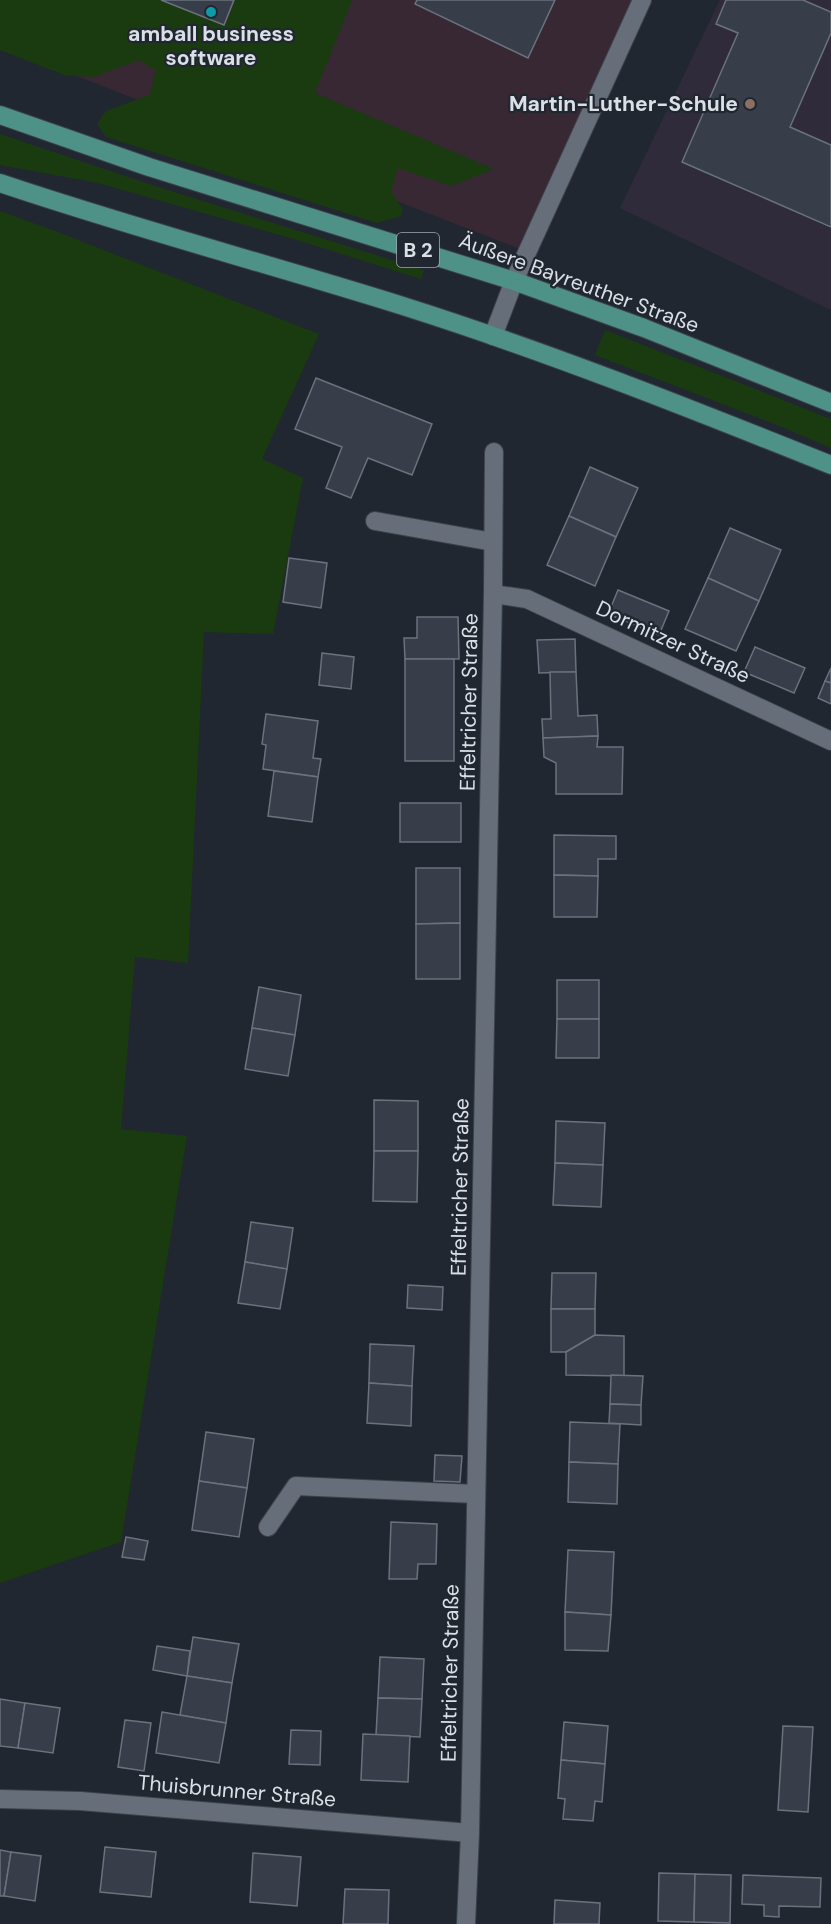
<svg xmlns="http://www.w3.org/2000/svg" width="831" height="1924" font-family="'DM Sans',sans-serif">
	<rect width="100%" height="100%" fill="#202731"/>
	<path fill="#382833" d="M0,0h634l-109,251 -525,-205z"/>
	<path fill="#302b3b" d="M720,0h111v310l-211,-102z"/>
	<g fill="#1a3b10">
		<path d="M0,0h161l64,26 10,-26h117l-37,93 179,76 -43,17 -53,-18 -7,23 11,17 -1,8 -24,7 -271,-86 -9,-13 9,-13 43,-16 7,-24 -17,-11 -45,17 -30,-2 -64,-25z"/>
		<path d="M0,134l155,52 269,84 -3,9 -124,-39 -199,-57 -98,-18z"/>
		<path d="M0,211l55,20 264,103 -57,125 41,19 -30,156 -69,-2 -16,331 -53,-6 -14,172 66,7 -66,406 -121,41z"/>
		<path d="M605,330l226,89v29l-54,-23 -182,-70z"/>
	</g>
	<g fill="#373e49" stroke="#6a727e" stroke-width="1.5">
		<path d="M161,0h73l-10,25z"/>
		<path d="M417,0h138l-27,58 -113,-54z"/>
		<path d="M726,0h77l28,12v21l-41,94 41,18v82l-149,-65 56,-129 -22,-9z"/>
		<path d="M316,378l116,46 -20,51 -44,-17 -17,40 -25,-10 16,-41 -47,-18z"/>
		<path d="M590,467l48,21 -22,49 -47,-21z"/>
		<path d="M569,516l47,21 -21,49 -48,-21z"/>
		<path d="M730,528l51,22 -22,51 -51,-23z"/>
		<path d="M289,558l38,5 -6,45 -38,-6z"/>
		<path d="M708,578l51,23 -23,50 -51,-22z"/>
		<path d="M618,590l51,21 -10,24 -51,-21z"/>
		<path d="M417,617h41l1,42h-54l-1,-21h13z"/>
		<path d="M575,639l1,33 -37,1 -2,-33z"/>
		<path d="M755,647l50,21 -11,25 -50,-21z"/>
		<path d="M322,653l32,4 -3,32 -32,-4z"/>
		<rect x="405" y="659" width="49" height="102"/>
		<path d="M831,668v15l-6,-2z"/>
		<path d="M550,672h26l2,44 19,-1 1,21 -55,2 -1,-19h9z"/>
		<path d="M825,681l6,2v21l-13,-6z"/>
		<path d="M266,714l52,7 -5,37 8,1 -3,18 -55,-8 3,-24 -4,-1z"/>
		<path d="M598,736l-1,11h26l-1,47h-66v-31l-12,-6 -1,-19z"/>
		<path d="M274,771l44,6 -6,45 -44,-6z"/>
		<rect x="400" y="803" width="61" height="39"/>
		<path d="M554,835l62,1v23h-18v17l-44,-1z"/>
		<path d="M416,868h44v55l-44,1z"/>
		<path d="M554,875l44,1 -1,41h-43z"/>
		<path d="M460,923v56h-44v-55z"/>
		<rect x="557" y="980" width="42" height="39"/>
		<path d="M259,987l42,8 -6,40 -43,-7z"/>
		<path d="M557,1019h42v39h-43z"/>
		<path d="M252,1028l43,7 -7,41 -43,-7z"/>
		<path d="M374,1100l44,1v50h-44z"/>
		<path d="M556,1121l49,2 -2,42 -48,-2z"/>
		<path d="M374,1151h44l-1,51 -44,-1z"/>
		<path d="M555,1163l48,2 -2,42 -48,-2z"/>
		<path d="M251,1222l42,6 -6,41 -42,-7z"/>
		<path d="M245,1262l42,7 -7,40 -42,-6z"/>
		<path d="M552,1273h44l-1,36h-44z"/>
		<path d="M408,1285l35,2 -1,23 -35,-2z"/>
		<path d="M551,1309h44v26l-29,17h-15z"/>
		<path d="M595,1335l29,1v40l-58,-1v-23z"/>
		<path d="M370,1344l44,2 -2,40 -43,-3z"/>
		<path d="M611,1375l32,1 -2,29 -31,-1z"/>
		<path d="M369,1383l43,3 -1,40 -44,-3z"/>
		<path d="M610,1404l31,1v20l-32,-2z"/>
		<path d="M570,1422l50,2 -2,40 -49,-2z"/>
		<path d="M206,1432l48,7 -7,49 -48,-7z"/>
		<path d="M435,1455l27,1 -2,26 -26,-1z"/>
		<path d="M569,1462l49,2 -1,40 -49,-2z"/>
		<path d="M199,1481l48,7 -8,49 -47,-7z"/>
		<path d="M391,1522l46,2 -1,40h-18l-1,15h-28z"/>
		<path d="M126,1537l22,4 -4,19 -22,-3z"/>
		<path d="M568,1550l46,2 -3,63 -46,-3z"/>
		<path d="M565,1612l46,3 -3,36 -43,-1z"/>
		<path d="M193,1637l46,7 -7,39 -45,-7z"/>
		<path d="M157,1646l33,5 -3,25 -34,-6z"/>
		<path d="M380,1657l44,2 -2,40 -44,-1z"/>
		<path d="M187,1676l45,7 -6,40 -46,-8z"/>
		<path d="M378,1698l44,1 -2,38 -44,-2z"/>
		<path d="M0,1699l25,4 -7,45 -18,-2z"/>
		<path d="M25,1703l35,5 -7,45 -35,-5z"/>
		<path d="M162,1712l64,11 -7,40 -63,-10z"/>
		<path d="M125,1720l26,3 -7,48 -26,-4z"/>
		<path d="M564,1722l44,4 -3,38 -44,-4z"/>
		<path d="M783,1726l30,1 -5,85 -30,-2z"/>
		<path d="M291,1730l30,1 -1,34 -31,-1z"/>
		<path d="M363,1734l47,2 -2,46 -47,-2z"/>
		<path d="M561,1760l44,4 -3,38 -7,-1 -2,20 -30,-2 2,-20 -7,-1z"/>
		<path d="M105,1847l51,5 -5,45 -51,-5z"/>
		<path d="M0,1850l11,2 -7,44h-4z"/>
		<path d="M11,1852l30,4 -6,45 -31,-5z"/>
		<path d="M253,1853l48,4 -4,49 -47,-4z"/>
		<path d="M659,1873l36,1 -1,48 -36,-1z"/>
		<path d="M695,1874l36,1 -1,48 -36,-1z"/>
		<path d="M743,1875l78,3 -1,29 -41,-1v11l-15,-1v-11l-22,-1z"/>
		<path d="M345,1889l44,1 -1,34h-45z"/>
		<path d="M555,1900l45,3 -1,21h-45z"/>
	</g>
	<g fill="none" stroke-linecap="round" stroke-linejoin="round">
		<defs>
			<g id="minor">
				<path d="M493,336l21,-55 128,-281"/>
				<path d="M375,521l118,21"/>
				<path d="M493,594l34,5 304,142"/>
				<path d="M268,1527l28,-41 180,8"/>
				<path d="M0,1799l80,2 390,32"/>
				<path d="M466,1924l4,-91 23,-1239 1,-142"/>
			</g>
			<g id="major">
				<path d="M0,115l149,52 365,114 130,47 187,75"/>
				<path d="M0,183c133,45 269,81 403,123 145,46 286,102 428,159"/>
			</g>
		</defs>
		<use href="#minor" stroke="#3c424a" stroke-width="20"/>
		<use href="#major" stroke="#3c424a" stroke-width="20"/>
		<use href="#minor" stroke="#666e7a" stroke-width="18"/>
		<use href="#major" stroke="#4e9187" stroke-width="18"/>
	</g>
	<circle fill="#0f9aa8" stroke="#202731" stroke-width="2" cx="211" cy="12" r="6"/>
	<circle fill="#8d6e63" stroke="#202731" stroke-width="2" cx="750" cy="104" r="6"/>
	<g text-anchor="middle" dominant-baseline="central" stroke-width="4.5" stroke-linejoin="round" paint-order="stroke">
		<rect fill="#202731" stroke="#a3a8b0" stroke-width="1.5" x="397" y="233" width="42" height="34" rx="4.5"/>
		<g font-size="20" font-weight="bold" fill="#dbe0e7">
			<text x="418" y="250">B 2</text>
		</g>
		<g font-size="21" font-weight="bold" fill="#dbe0e7" stroke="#202731">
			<text x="211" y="34">amball business<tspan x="211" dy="24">software</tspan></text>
			<text x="738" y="104" text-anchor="end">Martin-Luther-Schule</text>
		</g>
		<g font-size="21" fill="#dbe0e7" stroke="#202731">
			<text transform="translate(579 283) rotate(20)">Äußere Bayreuther Straße</text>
			<text transform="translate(673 642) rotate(25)">Dormitzer Straße</text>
			<text transform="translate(469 702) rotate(-89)">Effeltricher Straße</text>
			<text transform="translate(460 1187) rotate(-89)">Effeltricher Straße</text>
			<text transform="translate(450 1673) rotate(-89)">Effeltricher Straße</text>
			<text transform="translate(237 1791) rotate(5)">Thuisbrunner Straße</text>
		</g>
	</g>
</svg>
